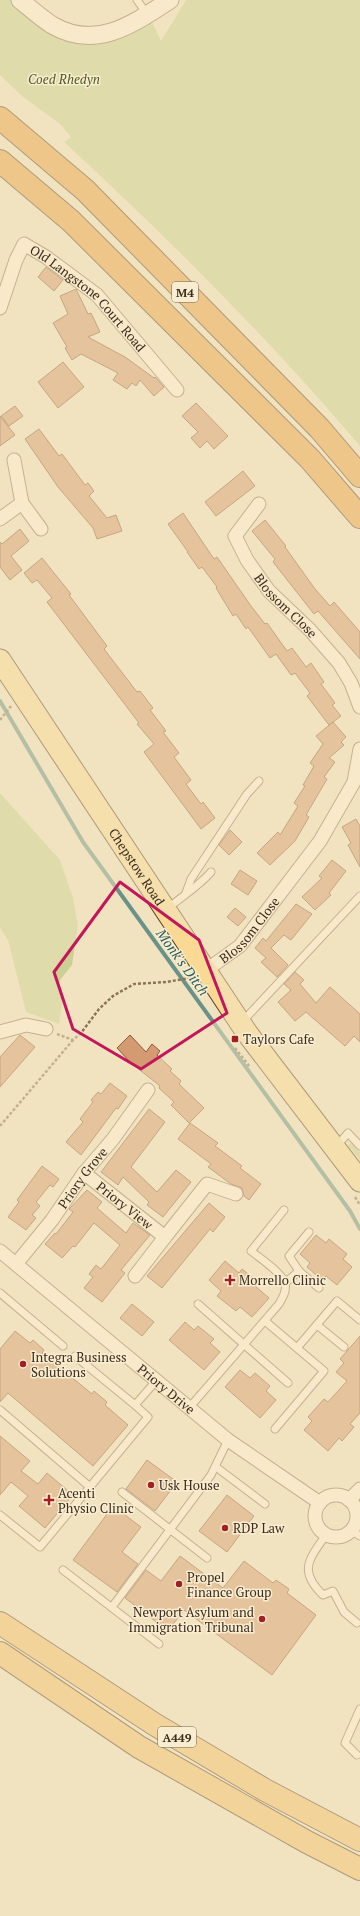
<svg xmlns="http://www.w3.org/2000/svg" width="360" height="1916" font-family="'PT Serif',serif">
	<rect width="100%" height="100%" fill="#f2e3c0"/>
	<g fill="#cad193">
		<path d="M0,0h12l61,42 78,-22 10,21 25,-41h174v446c-92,-108 -192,-208 -296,-304l7,-5 -11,-13 -38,-28 -22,-21z"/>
		<path d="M0,793l60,67 13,38 5,27 -6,40 -12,15 -2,9 5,7 -4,28 -33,-12 -18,-72 -8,-12z"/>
		<path d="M350,1143l10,9v8l-12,-14z"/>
	</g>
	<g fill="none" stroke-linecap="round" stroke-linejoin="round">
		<path stroke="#699388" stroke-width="4" d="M0,701l83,141 267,369 10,18"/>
	</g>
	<g fill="#d49b72" stroke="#8f5b3a">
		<path d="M46,267l17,13 -9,11 -16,-14z"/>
		<path d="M76,289l12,25 3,-1 9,19 -12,5 37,20 29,21 1,-1 9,10 -10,9 -14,-16 -4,6 -4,-3 -5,6 -14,-9 5,-7 -37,-19 -9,6 -7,-12 2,-1 -14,-24 15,-9 -8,-18z"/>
		<path d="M63,362l21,25 -26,21 -20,-26z"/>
		<path d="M196,403l32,33 -14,13 -7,-8 -7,7 -9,-10 7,-6 -16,-16z"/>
		<path d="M15,406l8,10 -14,10 -8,-10z"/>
		<path d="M0,416l15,19 -15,11z"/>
		<path d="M39,429l20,27 3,-2 23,31 3,-2 6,8 -5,5 18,22 9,-3 6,16 -25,8 -4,-11 -35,-41 -33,-48z"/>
		<path d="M243,471l12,15 -39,30 -11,-14z"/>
		<path d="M183,513l31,46 3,-2 34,49 14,18 2,-1 20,28 5,-3 14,19 5,-4 13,19 -3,2 14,19 -3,2 9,11 -8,6 13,15 -5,5 3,3 -15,13 6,4 -11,15 3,2 -21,36 3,2 -14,24 -25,24 -13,-12 21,-21 2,3 18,-29 -4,-3 11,-17 -2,-1 11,-19 -4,-3 13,-19 -7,-8 17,-14 -4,3 -22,-29 3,-3 -15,-20 -4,2 -15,-21 -6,4 -22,-31 -2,2 -10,-15 -3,2 -17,-28 1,-1 -15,-20 -3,2 -12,-17h1l-20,-28z"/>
		<path d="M265,520l21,26 -1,1 30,42 15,17 4,-4 26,30v27l-42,-48 -4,3 -41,-52 2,-3 -23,-28z"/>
		<path d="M20,529l9,12 -18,15 11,14 -12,10 -10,-13v-25l2,2z"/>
		<path d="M42,558l29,36 -2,1 38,51 -3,3 33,43 3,-1 13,17 -3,2 16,21 -3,1 16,21 -5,4 17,23 -5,4 15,20 2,-2 12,16 -14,11 -57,-77 10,-8 -17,-20 2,-1 -92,-121 5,-4 -15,-18 -5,3 -8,-10z"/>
		<path d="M356,819l4,7v41l-12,-22 3,-2 -9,-16z"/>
		<path d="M230,830l12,12 -13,13 -10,-10z"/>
		<path d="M332,860l14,11 -17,22 2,2 -16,15 -13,-13 20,-19 -3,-2z"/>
		<path d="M240,870l17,11 -9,14 -17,-11z"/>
		<path d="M296,904l16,10 -21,26 -7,-5 -13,13 17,17 -11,12 -16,-15 5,-4 -11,-10 8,-10 3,3z"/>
		<path d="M235,908l11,9 -8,9 -11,-9z"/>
		<path d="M295,972l9,8 -4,4 16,19 14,-16 30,27v28l-6,-6 -9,10 -39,-34 -11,9 -17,-19 13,-12 -7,-6z"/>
		<path d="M20,1035l15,12 -35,40v-30z"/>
		<path d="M130,1035l16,17 6,-8 8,7 -3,4 15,14 -2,2 11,10 -2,3 25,24 -15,15 -18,-18 3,-3 -15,-14 1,-2 -29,-23 -14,-15z"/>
		<path d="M110,1083l17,13 -9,13 -2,-1 -35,47 -15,-13 17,-20 -3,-3 13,-17 -2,-2 7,-8 3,2z"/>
		<path d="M149,1109l16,13 -34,45 26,25 19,-22 15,12 -28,35 -16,-12 2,-3 -26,-25 -5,8 -17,-13z"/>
		<path d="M190,1123l28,20 -3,3 27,20 -2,2 21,16 -12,16 -5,-4 -2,-8 -11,-4 -23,-17 3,-3 -33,-25z"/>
		<path d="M42,1166l17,13 -6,8 -3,-2 -14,17 4,4 -8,9 4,3 -10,12 -18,-13 11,-15 -2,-2z"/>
		<path d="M87,1190l15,12 -5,6 29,25 7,-10 17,12 -29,35 4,3 -23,29 -18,-14 9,-11 -4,-3 7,-9 5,4 19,-24 -26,-22 -19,24 -2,-1 -11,12 -17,-14 10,-11 1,1 17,-22 -4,-3z"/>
		<path d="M209,1203l16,14 -12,15 -3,-3 -48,59 -15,-12z"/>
		<path d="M316,1235l10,8 3,-4 18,15 -4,5 9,8 -15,18 -11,-9 -3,5 -16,-14 3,-4 -10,-9z"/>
		<path d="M225,1261l14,12 3,-4 16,13 -3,4 14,12 -17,19 -12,-10 -4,4 -19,-15 4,-5 -12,-11z"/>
		<path d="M132,1304l22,18 -12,14 -22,-18z"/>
		<path d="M185,1322l9,8 4,-4 16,13 -4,4 10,9 -16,18 -35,-30z"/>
		<path d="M15,1331l15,12 3,-3 11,10 -2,3 50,41 2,-3 13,11 -2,3 23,20 -35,41 -85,-73 -8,9v-53z"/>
		<path d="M360,1336v77l-10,11 4,3 -12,14 -3,-3 -11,13 -24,-21 8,-9 -4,-4 16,-18 4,3 19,-21 -11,-9 8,-9 -4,-4z"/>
		<path d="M240,1370l10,8 5,-5 15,13 -4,5 10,9 -16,18 -35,-31z"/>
		<path d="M0,1436l30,25 -9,10 17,13 9,-11 26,22 -28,33 -26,-22 9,-10 -17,-14 -11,13z"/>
		<path d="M147,1460l30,22 -22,29 -29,-22z"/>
		<path d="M227,1495l27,21 -27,36 -28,-21z"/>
		<path d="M113,1506l28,21 -19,25 16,12 -21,28 -44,-32z"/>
		<path d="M180,1556l43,32 21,-27 29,22 3,-3 13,9 -2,4 29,22 -44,60 -88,-65 -16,21 -43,-33 21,-28 15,11z"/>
	</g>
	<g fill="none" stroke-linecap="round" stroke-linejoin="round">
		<defs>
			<g id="service">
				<path d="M137,0l10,14"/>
				<path d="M186,893l5,-14 56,-85 12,-13"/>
				<path d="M167,909c14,-12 31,-22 44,-37"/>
				<path d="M242,1022l118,-126"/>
				<path d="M336,1147l12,-14 12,13"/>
				<path d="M299,1271l-10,-15 20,-24"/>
				<path d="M285,1283l14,-12 20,17"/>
				<path d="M0,1293l63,53"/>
				<path d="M198,1304l90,79"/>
				<path d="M265,1321l59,50 -49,58"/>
				<path d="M317,1325l27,22"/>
				<path d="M297,1348l40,-47 23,19"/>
				<path d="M75,1356l60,49"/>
				<path d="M189,1408l90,-104c4,-7 8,-14 6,-21 -4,-11 -25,-25 -34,-32l33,-41"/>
				<path d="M0,1410l90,77"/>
				<path d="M216,1467l49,37"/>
				<path d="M122,1492l85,66"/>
				<path d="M0,1515l40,32 108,-130 -13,-12 21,-24"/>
				<path d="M352,1531l8,5"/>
				<path d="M326,1535c-17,24 -28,36 -3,60l10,-4 11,21 13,11"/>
				<path d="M63,1570l96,74"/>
				<path d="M112,1607l99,-132 17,-35"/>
				<path d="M357,1755l-12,-12 15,-34"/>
			</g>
			<g id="minor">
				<path id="s1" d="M0,308l16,-48 8,-16 22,13 51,38 80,95"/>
				<path d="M14,460l8,43 19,26"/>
				<path id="s2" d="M259,504l-24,32 12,24 22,31 41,39 29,33 12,20 9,24"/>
				<path d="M0,519l22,-16"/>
				<path id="s3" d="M205,971l35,-25 80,-105 34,-59 6,-33"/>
				<path d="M0,1032l26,-7 20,4"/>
				<path id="s4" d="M84,1173l81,64 42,-53 29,10"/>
				<path id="s5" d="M0,1251l228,189 92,63"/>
				<path id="s6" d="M16,1264l36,-44 32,-47 29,-34 35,-49"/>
				<path d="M135,1276l30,-39"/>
				<circle cx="336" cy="1516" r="21"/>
				<path d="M349,1500l11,-11"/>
			</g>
			<path id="tertiary" d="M20,0c10,8 21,18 32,25 44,26 81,-1 118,-25"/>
			<g id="primary">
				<path id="s7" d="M0,660l247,373 113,148"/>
			</g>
			<g id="trunk">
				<path d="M0,1623l154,101 111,66 95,50"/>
				<path d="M0,1653l139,94 168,95 53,27"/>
			</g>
			<g id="motorway">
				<path d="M0,118l85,72 235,239 40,47"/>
				<path d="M0,161l71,60 239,238 50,58"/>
			</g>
		</defs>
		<use href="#service" stroke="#8d7356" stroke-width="9"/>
		<use href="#minor" stroke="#8d7356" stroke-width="15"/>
		<use href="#tertiary" stroke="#8d7356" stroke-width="19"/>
		<use href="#primary" stroke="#5a412b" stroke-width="23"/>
		<use href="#trunk" stroke="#5a412b" stroke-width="24"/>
		<use href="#motorway" stroke="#5a412b" stroke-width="24"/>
		<g stroke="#8d7356" stroke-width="2.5" stroke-dasharray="3 2" stroke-linecap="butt">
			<path d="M0,720l11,-14"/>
			<path d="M57,1034l16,6 8,-7 18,-24 14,-13 21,-12 32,-2 24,-4"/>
			<path d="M235,1048l15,19"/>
			<path d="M0,1126l73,-86"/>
			<path d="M355,1197l5,8"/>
		</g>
		<use href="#service" stroke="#fcf0d4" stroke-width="7"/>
		<use href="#minor" stroke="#fcf0d4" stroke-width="13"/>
		<use href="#tertiary" stroke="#fcf0d4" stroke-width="17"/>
		<use href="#primary" stroke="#f9d994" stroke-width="21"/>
		<use href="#trunk" stroke="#f2be6e" stroke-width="22"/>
		<use href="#motorway" stroke="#eaa249" stroke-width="22"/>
	</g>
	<path d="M0 0H360V1916H0ZM120,882l79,58 28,73 -86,56 -68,-40 -19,-57z" fill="#f2e3c0" fill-opacity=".55" fill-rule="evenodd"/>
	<path fill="none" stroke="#c2185b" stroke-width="3" stroke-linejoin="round" d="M120,882l79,58 28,73 -86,56 -68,-40 -19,-57z"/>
	<g fill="#a22022" stroke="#f9edd1" stroke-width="1.5">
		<rect x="231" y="1035" width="8" height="8" rx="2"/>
		<path d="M228 1274h4v4h4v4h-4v4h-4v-4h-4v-4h4z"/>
		<circle cx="23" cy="1364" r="4"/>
		<circle cx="151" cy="1485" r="4"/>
		<path d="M47 1494h4v4h4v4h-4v4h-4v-4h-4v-4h4z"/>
		<circle cx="225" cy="1528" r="4"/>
		<circle cx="179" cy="1584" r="4"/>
		<circle cx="262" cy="1619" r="4"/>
	</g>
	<g text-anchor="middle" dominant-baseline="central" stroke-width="3" stroke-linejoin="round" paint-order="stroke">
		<g fill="#f9edd1" stroke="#746552" stroke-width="1">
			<rect x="172" y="282" width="26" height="20" rx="3"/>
			<rect x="158" y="1727" width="38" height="20" rx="3"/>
		</g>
		<g font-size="12" font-weight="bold" fill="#3b2b1c">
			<text x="185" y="292">M4</text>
			<text x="177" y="1737">A449</text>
		</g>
		<g font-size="13" font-style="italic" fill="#4c5a21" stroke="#f9edd1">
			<text x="64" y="79">Coed Rhedyn</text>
		</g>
		<g font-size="13" fill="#3b2b1c" stroke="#f9edd1">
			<text stroke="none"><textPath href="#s1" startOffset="153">Old Langstone Court Road</textPath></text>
			<text stroke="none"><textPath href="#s2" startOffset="127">Blossom Close</textPath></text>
			<text stroke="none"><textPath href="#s7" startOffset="248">Chepstow Road</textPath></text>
			<text stroke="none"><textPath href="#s3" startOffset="61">Blossom Close</textPath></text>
			<text stroke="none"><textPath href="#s6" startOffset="109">Priory Grove</textPath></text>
			<text stroke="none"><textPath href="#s4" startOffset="52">Priory View</textPath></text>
			<text stroke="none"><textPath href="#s5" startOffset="216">Priory Drive</textPath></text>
		</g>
		<g font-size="13" fill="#3b2b1c" stroke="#f9edd1" text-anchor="start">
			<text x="243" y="1039">Taylors Cafe</text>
			<text x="239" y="1280">Morrello Clinic</text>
			<text x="31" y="1357">Integra Business<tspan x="31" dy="15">Solutions</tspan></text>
			<text x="159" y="1485">Usk House</text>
			<text x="58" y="1493">Acenti<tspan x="58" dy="15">Physio Clinic</tspan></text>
			<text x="233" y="1528">RDP Law</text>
			<text x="187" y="1577">Propel<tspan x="187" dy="15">Finance Group</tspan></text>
			<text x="254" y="1612" text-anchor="end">Newport Asylum and<tspan x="254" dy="15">Immigration Tribunal</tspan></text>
		</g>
		<g font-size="14" font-style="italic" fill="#2a5d59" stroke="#f9edd1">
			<text transform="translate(183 962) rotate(54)">Monk's Ditch</text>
		</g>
	</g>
</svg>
